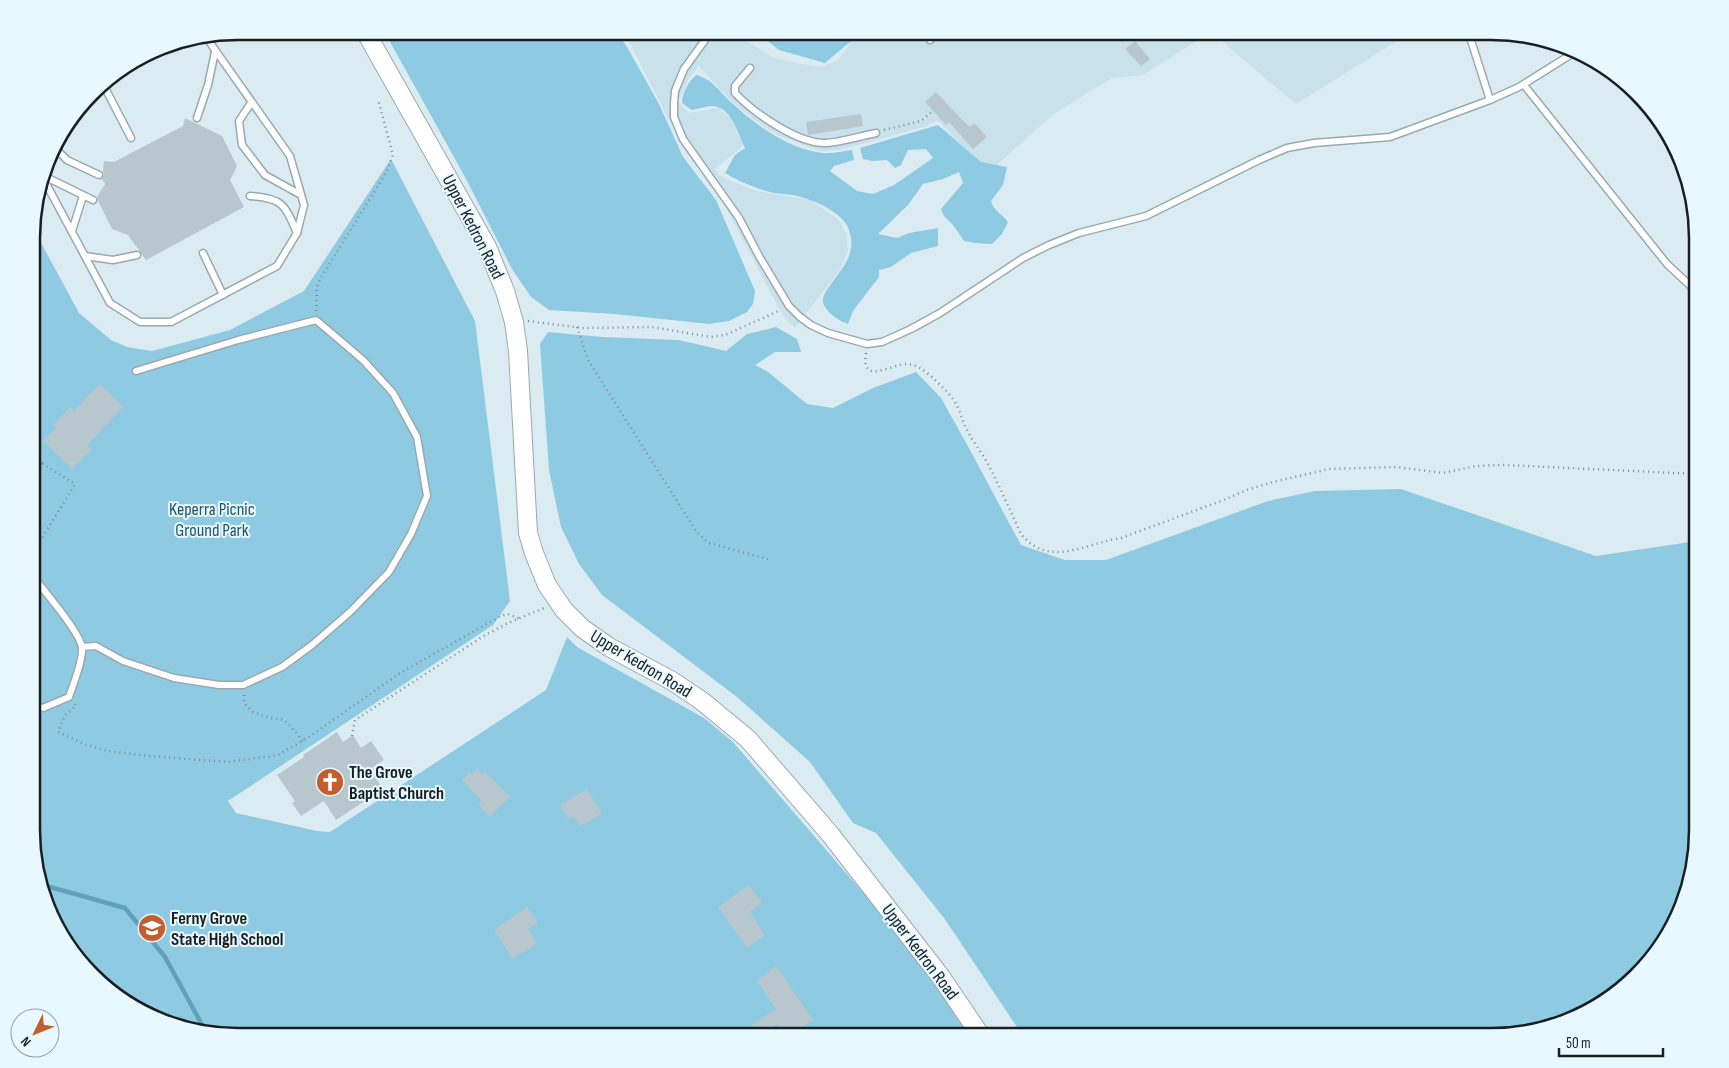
<svg xmlns="http://www.w3.org/2000/svg" width="1729" height="1068" font-family="'Sofia Sans Condensed',sans-serif">
	<rect width="100%" height="100%" fill="#dbebf2"/>
	<path fill="#c8e1eb" d="M624,31h113l11,11 24,15 29,7 22,3 16,-8 20,-28h554l-117,73 -85,-72 -68,43 -31,3 -57,35 -66,59 -52,-52 -10,6 -88,24 -18,1 -15,-5 -29,-11 -21,-14 -29,-24 -28,-31 -11,14 -10,22 11,11 30,-5 12,11 12,27 -28,23 4,7 37,15 54,9 29,20 7,14 2,16 -8,20 -45,58 -11,-11 -8,-14 -52,-99 -41,-56z"/>
	<g fill="#8ecbe2">
		<path d="M384,31h232l11,16 32,57 24,53 33,43 39,91 -2,13 -6,8 -18,9 -20,3 -94,-10 -66,-4 -18,-13 -19,-28 -47,-92z"/>
		<path d="M755,31h108l-38,32 -46,-13z"/>
		<path d="M696,75c17,4 23,17 36,28 25,23 55,45 90,50 9,1 21,-2 30,-3l2,10 -20,6 -4,5 27,20 16,3 21,-9 39,-27 -7,-9 -18,1 -7,15 -6,3 -8,-8 -15,1 -9,-2 -3,-11 78,-23 43,37 26,5 -4,18 -12,16c2,9 11,13 17,21l-6,12 -10,10 -17,-1 -11,-2 -11,-16 -9,-9 -3,-7 22,-26 -4,-11 -16,7 -20,5 -15,21 -30,29 19,4 12,-5 29,-5v18l-27,7 -20,14 -12,3v7l-26,34 -5,13c-11,-4 -30,-16 -24,-29 11,-21 35,-37 25,-65 -5,-16 -29,-27 -45,-32 -13,-5 -28,-3 -41,-8 -12,-4 -27,-10 -38,-17l10,-18 10,-7c-7,-14 -14,-42 -33,-42 -6,0 -14,3 -20,4l-10,-7c0,-10 7,-22 14,-28z"/>
		<path d="M391,159l84,162 35,280 -17,24 -265,176 8,12 81,18 13,1 216,-142 21,-53 10,10 127,71 29,24 176,204 65,90 -737,1 -65,-11 -49,-24 -57,-57 -33,-88v-629l46,85 32,27 16,7 25,4 78,-21 74,-39z"/>
		<path d="M776,327l21,12 4,13h-26l-20,13 13,7 39,32 26,4 40,-20 43,-16 25,26 29,52 51,95 44,15h41l162,-59 47,-10 86,-2 195,67 101,-15v303l-10,52 -24,49 -69,64 -89,27h-482l-79,-118 -68,-85 -23,-10 -43,-61 -73,-65 -135,-102 -23,-31 -18,-37 -12,-57 -9,-126 8,-12 54,5 77,3 47,11 21,-17z"/>
	</g>
	<g fill="none" stroke-linecap="round" stroke-linejoin="round">
		<path stroke="#62a2b9" stroke-width="4.5" d="M43,885l82,23 40,49 41,75"/>
	</g>
	<g fill="#b7c7cd">
		<path d="M1135,41l15,18 -9,7 -16,-17z"/>
		<path d="M936,92l27,29 7,6 4,-4 13,14 -14,12 -24,-27 -3,3 -21,-23z"/>
		<path d="M861,114l2,12 -55,9 -2,-13z"/>
		<path d="M185,118l37,18 15,30 -7,14 14,27 -98,53 -18,-25 -16,-6 -14,-28 -1,-4 8,-13 -3,-5 2,-4 -1,-3 1,-11 10,1 69,-36z"/>
		<path d="M100,384l23,23 -36,38 4,5 -19,19 -29,-28 13,-13 -3,-3 17,-18 4,4z"/>
		<path d="M337,732l6,10 10,-7 8,13 10,-7 13,19 -14,9 13,20 -47,31 -12,-19 -23,15 -9,-13 3,-2 -18,-26 27,-18 -1,-2z"/>
		<path d="M477,769l5,5 3,-2 25,25 -21,20 -11,-13 4,-3 -20,-21 8,-8 2,2z"/>
		<path d="M587,789l15,25 -22,12 -6,-10 -6,3 -8,-14z"/>
		<path d="M749,885l13,18 -12,9 15,23 -18,13 -29,-41z"/>
		<path d="M527,907l11,16 -10,6 9,14 -24,16 -19,-29z"/>
		<path d="M776,966l37,54 -15,10 -10,4 -6,-1 -5,-9 -18,12 -7,-11 24,-16 -19,-28z"/>
	</g>
	<g fill="none" stroke-linecap="round" stroke-linejoin="round">
		<defs>
			<g id="service">
				<path d="M1468,31l22,69"/>
				<path d="M705,40l-21,29 -9,22 -1,12v14l9,22 56,79 20,38 30,50 11,11 11,8 17,8 39,11 15,-2 29,-13 29,-16 83,-55 26,-13 30,-12 67,-17 113,-56 28,-12 27,-5 76,-6 100,-37 29,-13 56,-35"/>
				<path d="M930,40l3,-9"/>
				<path d="M750,68l-15,18v7c19,20 63,51 91,50 16,-1 34,-7 50,-10"/>
				<path d="M102,82l29,56"/>
				<path d="M1524,85l143,179 30,28"/>
				<path d="M251,103l-12,18 3,24 23,30 36,20"/>
				<path d="M197,118l11,-33 7,-33"/>
				<path d="M53,146l14,14 32,15"/>
				<path d="M44,176l49,24"/>
				<path d="M43,178l67,125 30,19h31l106,-56 20,-33 7,-28 -14,-49 -84,-119"/>
				<path d="M250,196c33,2 35,9 47,37"/>
				<path d="M72,231l11,-35"/>
				<path d="M203,253l20,42"/>
				<path d="M85,256l28,4 24,-5"/>
				<path d="M33,576c10,14 48,57 49,72 1,14 -9,36 -13,49l-26,11 -10,-3"/>
				<path d="M82,647l14,-1 27,15 51,17 45,7h24l39,-18 30,-22 38,-33 39,-40 22,-38 16,-38 -10,-59 -24,-44 -30,-33 -47,-40 -78,20 -102,31"/>
			</g>
			<path id="secondary" d="M365,31l122,216 18,44 9,31 4,29 10,182 6,20 13,32 17,25 18,18 27,19 63,34 30,20 46,38 82,95 111,143 40,59"/>
		</defs>
		<use href="#service" stroke="#9aa9af" stroke-width="9"/>
		<use href="#secondary" stroke="#9aa9af" stroke-width="20"/>
		<g stroke="#818c91" stroke-width="2.5" stroke-dasharray="1 4" stroke-linecap="butt">
			<path d="M884,130l37,-9 12,-10"/>
			<path d="M316,311l1,-23 3,-9 66,-106 7,-18 -15,-56"/>
			<path d="M528,321l55,7 69,-1 59,10 14,-2 56,-25"/>
			<path d="M577,327l11,33 108,171 13,12 59,16"/>
			<path d="M866,353c-6,34 27,10 41,11 11,1 18,7 26,14 8,8 18,16 23,26 5,9 7,19 12,28 6,11 14,21 20,32 12,23 22,46 33,70 28,35 65,9 100,4l100,-37 26,-11 26,-8 56,-13 67,-2 47,6 33,-7 29,-1 192,9"/>
			<path d="M33,458l10,6"/>
			<path d="M33,468l10,-4 32,20 -34,56 -8,2"/>
			<path d="M244,695v8l9,9 17,6 14,2 10,10 9,11"/>
			<path d="M75,704l1,2 -11,9 -7,17 24,11 25,8 43,5 78,6 50,-7 31,-18 91,-64 101,-57 7,-2 12,5"/>
			<path d="M352,736l3,-16 127,-83 26,-14 36,-15"/>
		</g>
		<use href="#service" stroke="#fff" stroke-width="6"/>
		<use href="#secondary" stroke="#fff" stroke-width="18"/>
	</g>
	<defs>
		<symbol id="church-disc" viewBox="-11 -11 22 22"><circle r="9.5" fill="#c45e2f" stroke="#e8f8ff"/><path d="M-1.2-6h2.4v3.5h3.3v2.4h-3.3V6h-2.4V-.1h-3.3v-2.4h3.3Z" fill="#fff"/></symbol>
		<symbol id="school-disc" viewBox="-11 -11 22 22"><circle r="9.5" fill="#c45e2f" stroke="#e8f8ff"/><path d="M0-5L7-2L0 1L-7-2ZM-4 1L0 2.5L4 1V4Q0 6-4 4Z" fill="#fff"/></symbol>
	</defs>
	<g fill-rule="evenodd">
		<use href="#church-disc" x="314" y="766" width="32" height="32"/>
		<use href="#school-disc" x="136" y="912" width="32" height="32"/>
	</g>
	<g text-anchor="middle" dominant-baseline="central" stroke-width="4" stroke-linejoin="round" paint-order="stroke">
		<g font-size="18" fill="#191f21" stroke="#e8f8ff">
			<text transform="translate(473 227) rotate(63)">Upper Kedron Road</text>
			<text transform="translate(641 664) rotate(31)">Upper Kedron Road</text>
			<text transform="translate(920 952) rotate(53)">Upper Kedron Road</text>
		</g>
		<g font-size="18" fill="#1e5365" stroke="#e8f8ff">
			<text x="212" y="509">Keperra Picnic<tspan x="212" dy="21">Ground Park</tspan></text>
		</g>
		<g font-size="18" font-weight="bold" fill="#191f21" stroke="#e8f8ff" text-anchor="start">
			<text x="349" y="772">The Grove<tspan x="349" dy="21">Baptist Church</tspan></text>
			<text x="171" y="918">Ferny Grove<tspan x="171" dy="21">State High School</tspan></text>
		</g>
	</g>
	<path d="M0 0H1729V1068H0ZM238 40H1491A198 198 0 0 1 1689 238V830A198 198 0 0 1 1491 1028H238A198 198 0 0 1 40 830V238A198 198 0 0 1 238 40Z" fill="#e8f8ff" fill-rule="evenodd"/>
	<path fill="none" stroke="#191f21" stroke-width="2.5" d="M238 40H1491A198 198 0 0 1 1689 238V830A198 198 0 0 1 1491 1028H238A198 198 0 0 1 40 830V238A198 198 0 0 1 238 40Z"/>
	<g transform="translate(35 1033) rotate(227)"><circle r="24" fill="#e8f8ff" stroke="#95a1a6"/>
	<path d="M0-4L9 19L0 12L-9 19Z" fill="#c45e2f"/>
	<text y="-8" font-size="14" font-weight="bold" text-anchor="middle" fill="#191f21">N</text>
	</g>
	<path d="M1559 1048v8h104v-8" fill="none" stroke="#191f21" stroke-width="2.5"/>
	<text x="1566" y="1048" font-size="15" fill="#191f21" stroke="#e8f8ff" stroke-width="4" paint-order="stroke">50 m</text>
</svg>
